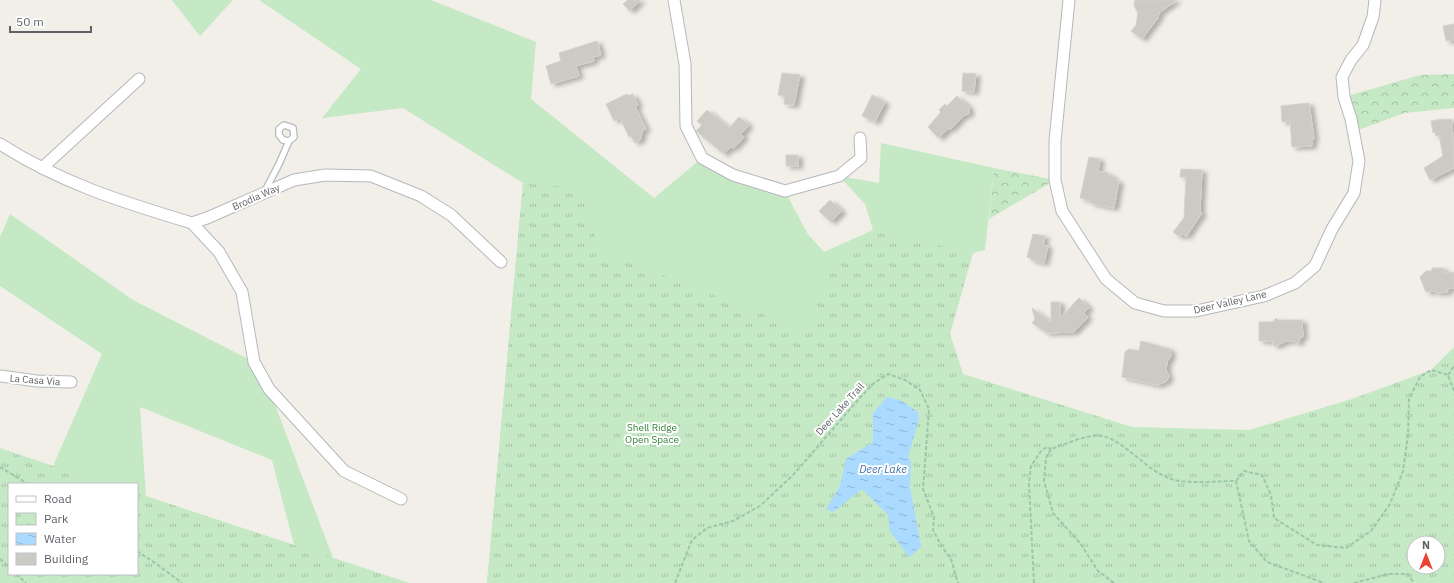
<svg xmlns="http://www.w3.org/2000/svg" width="1454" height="583" font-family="'IBM Plex Sans',sans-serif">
	<defs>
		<pattern id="forest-crowns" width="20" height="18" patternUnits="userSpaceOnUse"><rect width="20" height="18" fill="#c5e8c5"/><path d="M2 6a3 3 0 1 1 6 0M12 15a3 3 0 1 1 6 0" fill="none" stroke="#a3c0a4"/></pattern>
		<pattern id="park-tufts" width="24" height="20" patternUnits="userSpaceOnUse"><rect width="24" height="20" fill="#c5e8c5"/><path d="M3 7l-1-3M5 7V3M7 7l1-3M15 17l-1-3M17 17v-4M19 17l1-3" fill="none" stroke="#a3c0a4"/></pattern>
		<pattern id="water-ripples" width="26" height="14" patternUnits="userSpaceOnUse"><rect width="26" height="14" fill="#aadaff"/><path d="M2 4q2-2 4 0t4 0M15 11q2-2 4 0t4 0" fill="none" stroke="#8eb4d2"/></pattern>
		<filter id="shadow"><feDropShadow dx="4.5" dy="2.5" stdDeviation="2" flood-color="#0004"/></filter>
	</defs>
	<rect width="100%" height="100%" fill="#f1efe8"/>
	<g fill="#c5e8c5" fill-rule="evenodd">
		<path d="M172,0h61l-33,36z"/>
		<path d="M259,0h172l105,42 -5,57 123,99 48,-40 83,33 22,42 17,19 49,-22 -8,-26 -26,-28 40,7 2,-40 113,25 -9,82 -12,3 -116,51 -370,279 36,-400 -120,-75 -81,10 39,-49z"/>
		<path d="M10,214l123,86 121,62 15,27 64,169 76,25h-409v-135l53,18 49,-112 -102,-68v-49zM140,407l132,53 22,85 -148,-48zM9,484h128v90h-128z"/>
	</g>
	<g fill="url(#forest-crowns)">
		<path d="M1454,74v34l-50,5 -51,19 -9,-35 76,-22z"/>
		<path d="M994,168l61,12 -66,39z"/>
	</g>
	<g fill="url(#park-tufts)" fill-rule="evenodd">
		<path d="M523,183l57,5 20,63 206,80 28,-70 39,-31 100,23 -23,81 13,40 169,53 117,3 103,-31 79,-29 23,-23v236h-967zM1414,543h24v24h-24z"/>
		<path d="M0,449l108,35h-99v90h128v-81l272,90h-409z"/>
	</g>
	<path fill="url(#water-ripples)" d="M887,397l13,3 18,12 1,7 -11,38 3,4 -1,26 11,60 -12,10 -19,-26 -2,-16 -26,-26 -29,23 -7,-3 14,-23 6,-27 27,-17v-29z"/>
	<g fill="#cccac5" stroke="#d6d1c6" filter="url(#shadow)">
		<path d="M628,0h13l-11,11 -7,-7z"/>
		<path d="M1135,0h42l-18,13 -1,5 -16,21 -11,-8 5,-6 2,-12 -4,-7z"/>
		<path d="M1454,24v16l-8,1 -3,-15z"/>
		<path d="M597,41l4,14 -8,2 1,4 -18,5 3,10 -28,8 -5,-18 15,-5 -2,-8z"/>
		<path d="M782,73l18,2 -6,30 -10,-1 1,-8 -7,-1z"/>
		<path d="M963,73l13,1 -2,18 -12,-1z"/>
		<path d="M627,94l1,2 5,-2 5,11 -3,2 11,22 -4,2 -1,8 -6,4 -4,-7 -2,1 -9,-19 -6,3 -8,-17z"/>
		<path d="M872,95l13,7 -10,20 -13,-6z"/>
		<path d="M957,96l12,11v7l-6,2 -12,13h-3l-9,9 -11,-11 13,-15 -2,-2 6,-6 2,2z"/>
		<path d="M1309,103l5,36h-2v7l-20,1 -2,-26 -8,1 -1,-16z"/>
		<path d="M707,110l22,18 10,-11 10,8 -8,9 3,3 -11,12 -2,-2 -7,7 -28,-23 6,-6 -5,-4z"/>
		<path d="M1443,119v1l9,-1 2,49 -24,12 -6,-12 19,-12 -4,-21 -3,1 -1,-4 -2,1 -2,-12z"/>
		<rect x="786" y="155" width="12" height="11"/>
		<path d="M1089,157l11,2 -2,12 10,2v2l5,1 -1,3 7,2 -5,27 -24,-5 1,-2 -11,-3z"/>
		<path d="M1181,169l21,1 -2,41 2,2 -16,24 -3,-3 -3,3 -7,-5 11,-14 2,-41h-6z"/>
		<path d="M830,200l12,11 -11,11 -12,-11z"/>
		<path d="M1033,234l12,2 -2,9 5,1 -4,17 -13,-3v-2l-4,-1z"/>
		<path d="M1432,268h12v5l10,-1v16l-7,1 1,3 -12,1v-2l-10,1 -6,-15 6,-6h6z"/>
		<path d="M1079,298l10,9 -5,6 4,4 -14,15 -27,1 -15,-10 3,-4 -3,-11 19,14v-20h9v16z"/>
		<path d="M1276,318l2,2h24l1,17h-2l-3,7 -4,-3h-8l-8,4 -5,1v-5h-14v-19h14z"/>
		<path d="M1141,341l29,8 1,7 -4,6 -1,8 3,6 -2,5 -9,4 -36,-8 3,-25 4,-3 10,2z"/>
	</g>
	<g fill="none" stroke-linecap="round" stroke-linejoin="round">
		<defs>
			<path id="service" d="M265,191l14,-27 10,-23 5,-4 -1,-9 -9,-3 -5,4v6l4,5 6,1"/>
			<g id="minor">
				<path d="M674,0l11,64 1,62 16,32 31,17 52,16 54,-15 22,-18 -1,-20"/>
				<path d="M1069,0l-14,141v39l7,31 44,68 29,24 29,8h32l68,-15 31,-13 20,-17 17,-37 22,-36 5,-32 -8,-42 -7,-22 -2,-20 9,-17 12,-15 10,-28 2,-17"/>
				<path d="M0,144c61,39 122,58 192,79l15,-5 87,-38 31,-5 46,1 50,20 30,19 50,47"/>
				<path d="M42,168l97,-89"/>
				<path d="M192,223l27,29 23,40 12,70 15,27 75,82 57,28"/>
				<path d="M0,376l37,5 34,1"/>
			</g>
		</defs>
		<use href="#service" stroke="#b5b8bc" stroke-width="8"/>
		<use href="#minor" stroke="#b5b8bc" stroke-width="13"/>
		<g stroke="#9cc7a9" stroke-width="2" stroke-dasharray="4 2" stroke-linecap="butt">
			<path d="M1448,375l6,-9"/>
			<path d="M0,467l28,17"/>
			<path d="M1236,481l8,-10 18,4 9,20 3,23 43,27 29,3 25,-17 19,-27 13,-33 5,-36 1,-36 11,-22 11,-7 17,5 6,16"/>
			<path d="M137,551l21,14 24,18"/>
			<path d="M0,559l9,8"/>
			<path d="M16,574l10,9"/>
			<path d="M675,583l17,-43 15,-12 26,-7 27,-15 34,-32 64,-74 16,-17 14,-9 17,6 15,10 9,19 -6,80 11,28 -1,13 9,17 9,12 7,24"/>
			<path d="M1034,583l-5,-99 2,-18 10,-15 6,-4 4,2"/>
			<path d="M1114,583l-16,-12 -18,-28 -27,-30 -9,-32 2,-23 5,-9c13,-4 38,-16 51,-13 24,5 45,37 73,44 16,4 44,1 61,1l13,60 18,21 57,21"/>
			<path d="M1354,583l35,-9h19l6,9"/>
		</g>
		<use href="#service" stroke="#fff" stroke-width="5.5"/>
		<use href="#minor" stroke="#fff" stroke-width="11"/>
	</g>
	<g text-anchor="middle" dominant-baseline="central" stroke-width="4" stroke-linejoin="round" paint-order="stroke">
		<g font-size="10" fill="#5f6368" stroke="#fff">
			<text transform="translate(256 197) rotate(-24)">Brodia Way</text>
			<text transform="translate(1230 302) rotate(-13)">Deer Valley Lane</text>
			<text transform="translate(35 380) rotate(4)">La Casa Via</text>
			<text transform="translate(840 409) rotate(-48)">Deer Lake Trail</text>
		</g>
		<g font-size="10" fill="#348238" stroke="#fff">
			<text x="652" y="427">Shell Ridge<tspan x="652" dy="12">Open Space</tspan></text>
		</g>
		<g font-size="11" font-style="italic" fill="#4174aa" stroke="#fff">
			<text x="883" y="469">Deer Lake</text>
		</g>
	</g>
	<rect x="8" y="483" width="130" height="92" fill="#ffffff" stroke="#bfc1c3"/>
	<rect x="16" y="496" width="20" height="6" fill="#ffffff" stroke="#bfc1c3"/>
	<text x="44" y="503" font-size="12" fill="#5f6368">Road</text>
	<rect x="16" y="513" width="20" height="12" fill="url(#park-tufts)" stroke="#bfc1c3"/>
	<text x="44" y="523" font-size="12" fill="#5f6368">Park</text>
	<rect x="16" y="533" width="20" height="12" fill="url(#water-ripples)" stroke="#bfc1c3"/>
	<text x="44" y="543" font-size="12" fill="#5f6368">Water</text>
	<rect x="16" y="553" width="20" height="12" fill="#cccac5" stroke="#bfc1c3"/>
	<text x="44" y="563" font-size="12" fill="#5f6368">Building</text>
	<g transform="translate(1426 555)"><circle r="19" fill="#ffffff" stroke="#bfc1c3"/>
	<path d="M0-3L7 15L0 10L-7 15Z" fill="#ea4335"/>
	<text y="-6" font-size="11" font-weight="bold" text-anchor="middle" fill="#5f6368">N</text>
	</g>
	<path d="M10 26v6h81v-6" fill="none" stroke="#5f6368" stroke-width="2"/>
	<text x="16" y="26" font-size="12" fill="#5f6368" stroke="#ffffff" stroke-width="3" paint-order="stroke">50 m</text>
</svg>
